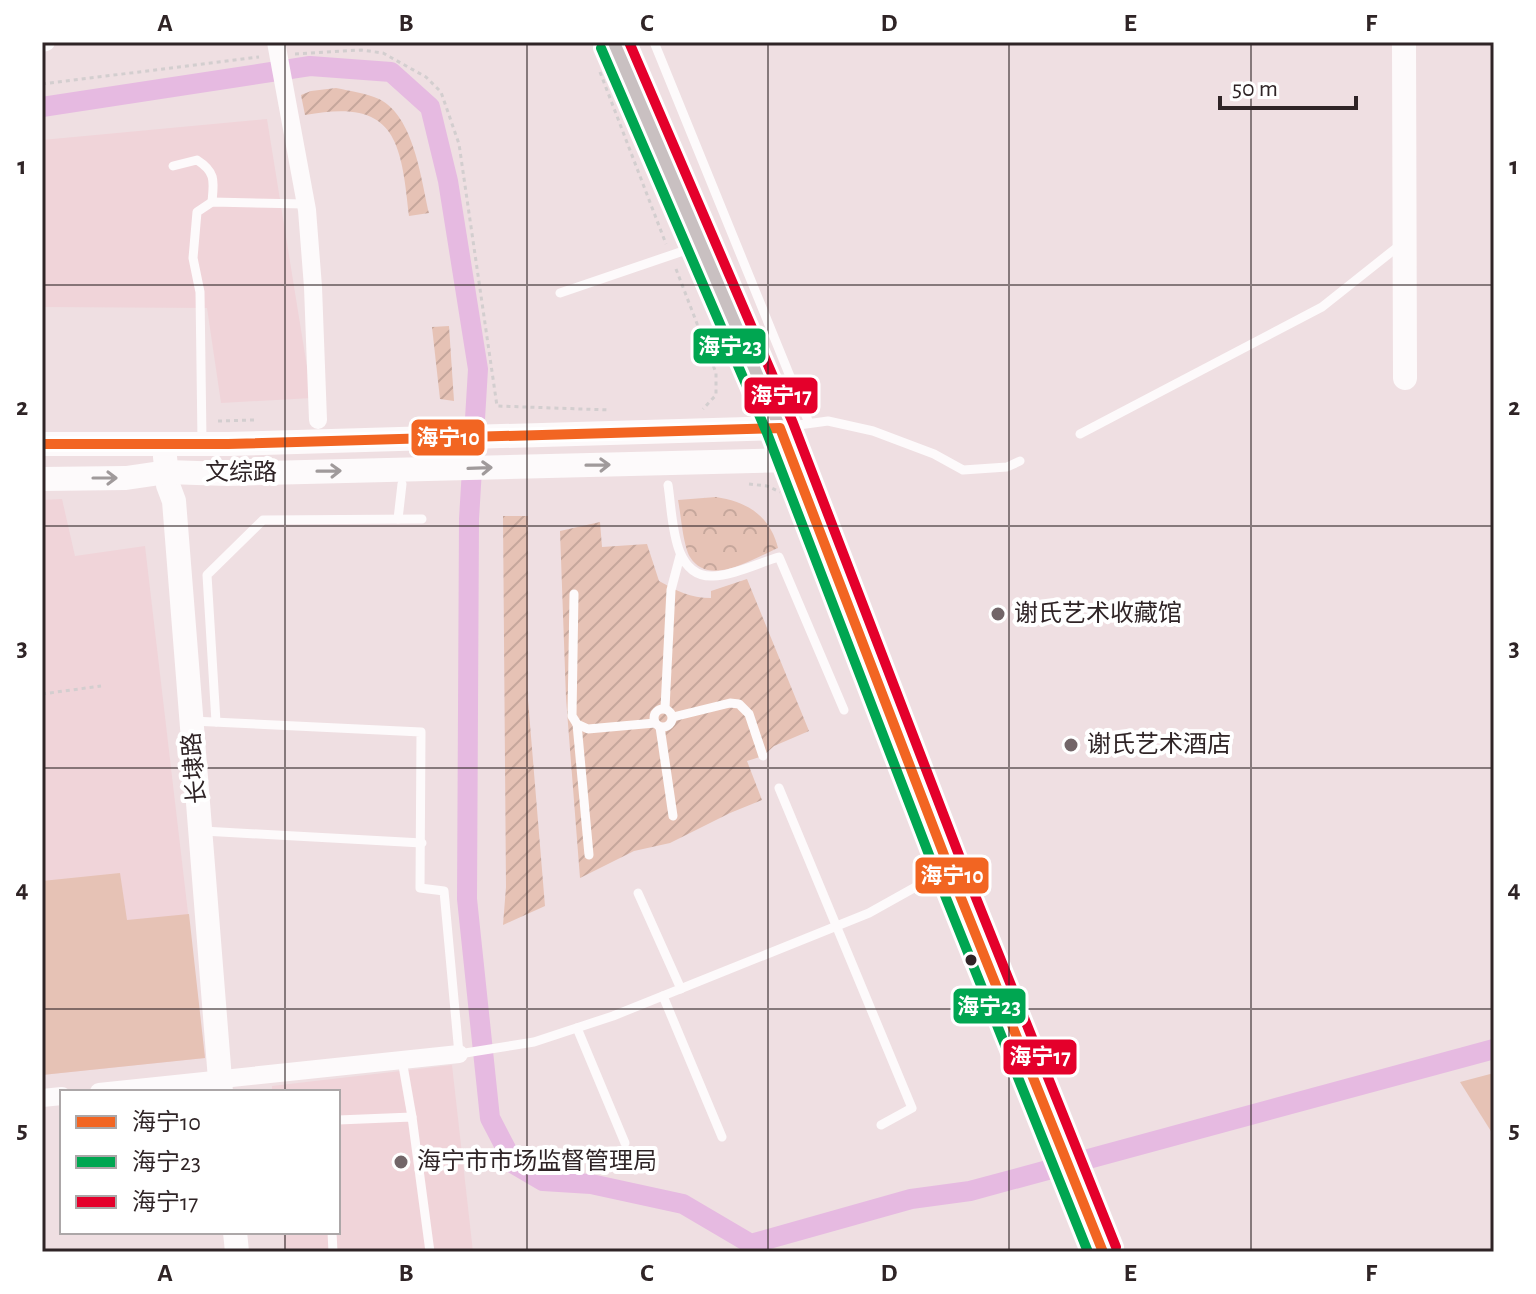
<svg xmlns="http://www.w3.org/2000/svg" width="1536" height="1294" font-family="'Alegreya Sans','Noto Sans SC',sans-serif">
	<defs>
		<pattern id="park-crowns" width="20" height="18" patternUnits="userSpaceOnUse" patternTransform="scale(2)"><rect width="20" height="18" fill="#e6c2b5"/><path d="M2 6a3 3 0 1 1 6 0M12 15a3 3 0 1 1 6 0" fill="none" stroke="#c6a79c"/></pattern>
		<pattern id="garden-furrows" width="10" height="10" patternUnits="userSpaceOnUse" patternTransform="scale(2)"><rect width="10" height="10" fill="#e6c2b5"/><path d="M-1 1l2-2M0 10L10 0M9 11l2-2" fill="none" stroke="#c6a79c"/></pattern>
	</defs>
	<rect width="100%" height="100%" fill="#efdfe2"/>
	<g fill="#f0d4d9">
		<path d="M267,119l45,279 -91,5 -14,-95 -165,-1v-167z"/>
		<path d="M62,499l13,57 70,-10 60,512 -163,17v-575z"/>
		<path d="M452,1065l21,187h-188l-2,-20h55v-140h-66v-6z"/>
	</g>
	<g fill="#e6c2b5">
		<path d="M120,873l7,47 62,-6 16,144 -163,17v-194z"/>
		<path d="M1494,1073v63l-34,-54z"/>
	</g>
	<path fill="url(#park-crowns)" d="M716,497c32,5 54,19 62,51 -24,10 -69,40 -88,9 -7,-12 -9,-42 -12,-57z"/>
	<g fill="url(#garden-furrows)">
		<path d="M336,88c14,3 30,5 43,11 35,17 42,80 50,114l-20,3c-8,-77 -14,-118 -104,-101l-4,-20 10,-4z"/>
		<path d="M449,326l5,75 -14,-2 -8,-72z"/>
		<path d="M503,516h25v184l17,206 -42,19 3,-38z"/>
		<path d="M600,522l2,25 45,-3 12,37c18,10 31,17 52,17v-7l36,-12 62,152 -35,15 -11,10 -16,5 15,39 -32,13 -60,30 -36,8 -54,27 -14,-180 -6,-167z"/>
	</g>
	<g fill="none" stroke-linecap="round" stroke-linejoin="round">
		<path stroke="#e6bae1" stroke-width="5" d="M749,1252l2,-8"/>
		<path stroke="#e6bae1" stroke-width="20" d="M42,107l268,-41 81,6 39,35 18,74 30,188 -9,150 -2,380 23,219 24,46 29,17 48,3 92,20 68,40 160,-45 59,-8 524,-142"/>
		<g stroke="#d3cecf" stroke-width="3" stroke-dasharray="4 4" stroke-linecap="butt">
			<path d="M295,54l66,-4 22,3 43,24 15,15 18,52 38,262 113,4"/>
			<path d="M600,72l66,172"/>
			<path d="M42,84l217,-27"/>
			<path d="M676,269l40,104v22l-13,14"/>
			<path d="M218,421l36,-1"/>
			<path d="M749,484l18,2 13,6"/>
			<path d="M42,694l59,-8"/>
		</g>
		<g stroke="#fdfafb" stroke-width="9">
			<path d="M654,42l155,381"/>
			<path d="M173,166l24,-6c19,12 17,21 15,42"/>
			<path d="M560,293l138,-47"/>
			<path d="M784,427l44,-6 45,10 61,23 29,16 44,-3 13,-6"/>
			<path d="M1080,434l242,-127 78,-62"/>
			<path d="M202,441l-2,-149 -7,-34 4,-46 15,-10 94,2"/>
			<path d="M668,485c5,30 3,93 45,91 19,0 48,-14 66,-19l65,153"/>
			<path d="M398,519l4,-35"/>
			<path d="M574,594l-2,122 5,8 11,5 67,-6"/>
			<path d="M665,708l6,-118 9,-34"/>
			<circle cx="663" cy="718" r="9"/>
			<path d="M673,717l57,-14 9,1 10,10 14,42"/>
			<path d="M192,721l229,11 -1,156 24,3 15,163 75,-12 79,-26 256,-103 77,-43"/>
			<path d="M216,722l-9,-147 56,-55 159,-1"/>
			<path d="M577,724l12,131"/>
			<path d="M660,727l13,89"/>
			<path d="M779,788l133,320 -31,17"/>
			<path d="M203,831l219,12"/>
			<path d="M638,893l43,96"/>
			<path d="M663,996l59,141"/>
			<path d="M577,1028l48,115"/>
			<path d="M402,1060l10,57"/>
			<path d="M338,1120l74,-3 18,135"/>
			<path d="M332,1232l1,20"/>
		</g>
		<g stroke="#fdfafb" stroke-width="18">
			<path d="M276,42l31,168 6,77 5,133"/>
			<path d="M42,43l4,-1"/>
			<path d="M99,1092l360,-38"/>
			<path d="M42,1098l20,-2"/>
		</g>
		<g stroke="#fdfafb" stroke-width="24">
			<path d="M1404,42l1,336"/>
			<path d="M42,444h186l552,-16"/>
			<path d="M165,457l3,28 6,16 47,591"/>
			<path d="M42,479l84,-1 41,-6 60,2 564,-14"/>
			<path d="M235,1232l2,20"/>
		</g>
		<path stroke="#c9c0c1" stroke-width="28" d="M614,42l166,386 169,440 154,384"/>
		<defs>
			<path id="bus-1" d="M42,444h186l552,-16 169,440 154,384"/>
			<path id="bus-2" d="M601,48l166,385 169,440 152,379"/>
			<path id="bus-3" d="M629,42l164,381 169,440 154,384"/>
		</defs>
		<use href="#bus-1" stroke="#fff" stroke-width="16"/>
		<use href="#bus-2" stroke="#fff" stroke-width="16"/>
		<use href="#bus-3" stroke="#fff" stroke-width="16"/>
		<use href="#bus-1" stroke="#f26522" stroke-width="10"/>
		<use href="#bus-2" stroke="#00a651" stroke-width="10"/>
		<use href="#bus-3" stroke="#e4002b" stroke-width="10"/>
	</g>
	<defs><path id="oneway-shaft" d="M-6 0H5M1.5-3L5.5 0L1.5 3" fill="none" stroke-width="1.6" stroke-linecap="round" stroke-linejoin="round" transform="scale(2)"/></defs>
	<g stroke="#a09a9b">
		<use href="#oneway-shaft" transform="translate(598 465) rotate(-1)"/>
		<use href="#oneway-shaft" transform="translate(480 468) rotate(-2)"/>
		<use href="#oneway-shaft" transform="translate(329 471) rotate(-1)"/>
		<use href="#oneway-shaft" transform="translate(105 478)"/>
	</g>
	<path fill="none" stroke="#2f2426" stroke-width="2" stroke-opacity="0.55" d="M285,42v1050M527,42v1210M768,42v1210M1009,42v1210M1251,42v1210M42,285h1452M42,526h1452M42,768h1452M42,1009h1452M285,1232v20"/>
	<g fill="#726568" stroke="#fff" stroke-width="3">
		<circle cx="998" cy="614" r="8"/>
		<circle cx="1071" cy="745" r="8"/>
		<circle cx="401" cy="1162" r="8"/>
	</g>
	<circle fill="#2f2426" stroke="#fff" stroke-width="3" cx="971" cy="960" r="7"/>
	<g text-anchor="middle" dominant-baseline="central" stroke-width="8" stroke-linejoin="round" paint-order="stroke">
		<g font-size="24" fill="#2f2426" stroke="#fff">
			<text x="241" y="473">文综路</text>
			<text transform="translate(195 768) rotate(-95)">长埭路</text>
		</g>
		<g font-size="24" fill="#2f2426" stroke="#fff" text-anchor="start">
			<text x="1014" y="614">谢氏艺术收藏馆</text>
			<text x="1087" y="745">谢氏艺术酒店</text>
			<text x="417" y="1162">海宁市市场监督管理局</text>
		</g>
	</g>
	<g stroke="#fff" stroke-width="3">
		<rect x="692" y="327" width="75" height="38" rx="8" fill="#00a651"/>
		<rect x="743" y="376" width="76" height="39" rx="8" fill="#e4002b"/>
		<rect x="410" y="418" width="76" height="39" rx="8" fill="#f26522"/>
		<rect x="914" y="856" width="76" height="39" rx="8" fill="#f26522"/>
		<rect x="952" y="987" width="75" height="38" rx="8" fill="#00a651"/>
		<rect x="1002" y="1038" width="76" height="38" rx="8" fill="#e4002b"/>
	</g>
	<g font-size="22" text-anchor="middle" font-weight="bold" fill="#fff">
		<text x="730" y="354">海宁23</text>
		<text x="781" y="403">海宁17</text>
		<text x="448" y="445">海宁10</text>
		<text x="952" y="883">海宁10</text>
		<text x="989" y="1014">海宁23</text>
		<text x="1040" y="1064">海宁17</text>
	</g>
	<rect width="1536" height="1294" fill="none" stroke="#ffffff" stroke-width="88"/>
	<rect x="60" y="1090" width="280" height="144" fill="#ffffff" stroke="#aca7a8" stroke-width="2"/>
	<rect x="76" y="1116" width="40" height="12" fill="#f26522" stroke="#aca7a8" stroke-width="2"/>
	<text x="132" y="1130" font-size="24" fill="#2f2426">海宁10</text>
	<rect x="76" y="1156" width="40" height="12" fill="#00a651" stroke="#aca7a8" stroke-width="2"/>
	<text x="132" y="1170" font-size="24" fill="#2f2426">海宁23</text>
	<rect x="76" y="1196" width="40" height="12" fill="#e4002b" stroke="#aca7a8" stroke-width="2"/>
	<text x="132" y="1210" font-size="24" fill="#2f2426">海宁17</text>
	<path d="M1220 96v12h136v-12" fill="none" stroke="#2f2426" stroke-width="4"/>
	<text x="1232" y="96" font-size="24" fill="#2f2426" stroke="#ffffff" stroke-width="6" paint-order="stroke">50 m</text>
	<rect x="44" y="44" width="1448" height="1206" fill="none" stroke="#2f2426" stroke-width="3"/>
	<g font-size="26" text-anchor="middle" font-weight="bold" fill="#2f2426">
		<text x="165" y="31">A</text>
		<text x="406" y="31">B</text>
		<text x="647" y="31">C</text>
		<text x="889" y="31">D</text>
		<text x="1130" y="31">E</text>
		<text x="1371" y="31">F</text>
		<text x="22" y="174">1</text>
		<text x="1514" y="174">1</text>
		<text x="22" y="415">2</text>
		<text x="1514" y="415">2</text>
		<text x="22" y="656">3</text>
		<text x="1514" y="656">3</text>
		<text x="22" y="897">4</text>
		<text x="1514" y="897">4</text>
		<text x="22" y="1138">5</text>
		<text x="1514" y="1138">5</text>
		<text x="165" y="1281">A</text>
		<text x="406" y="1281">B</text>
		<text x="647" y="1281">C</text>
		<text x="889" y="1281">D</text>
		<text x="1130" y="1281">E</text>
		<text x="1371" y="1281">F</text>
	</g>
</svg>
